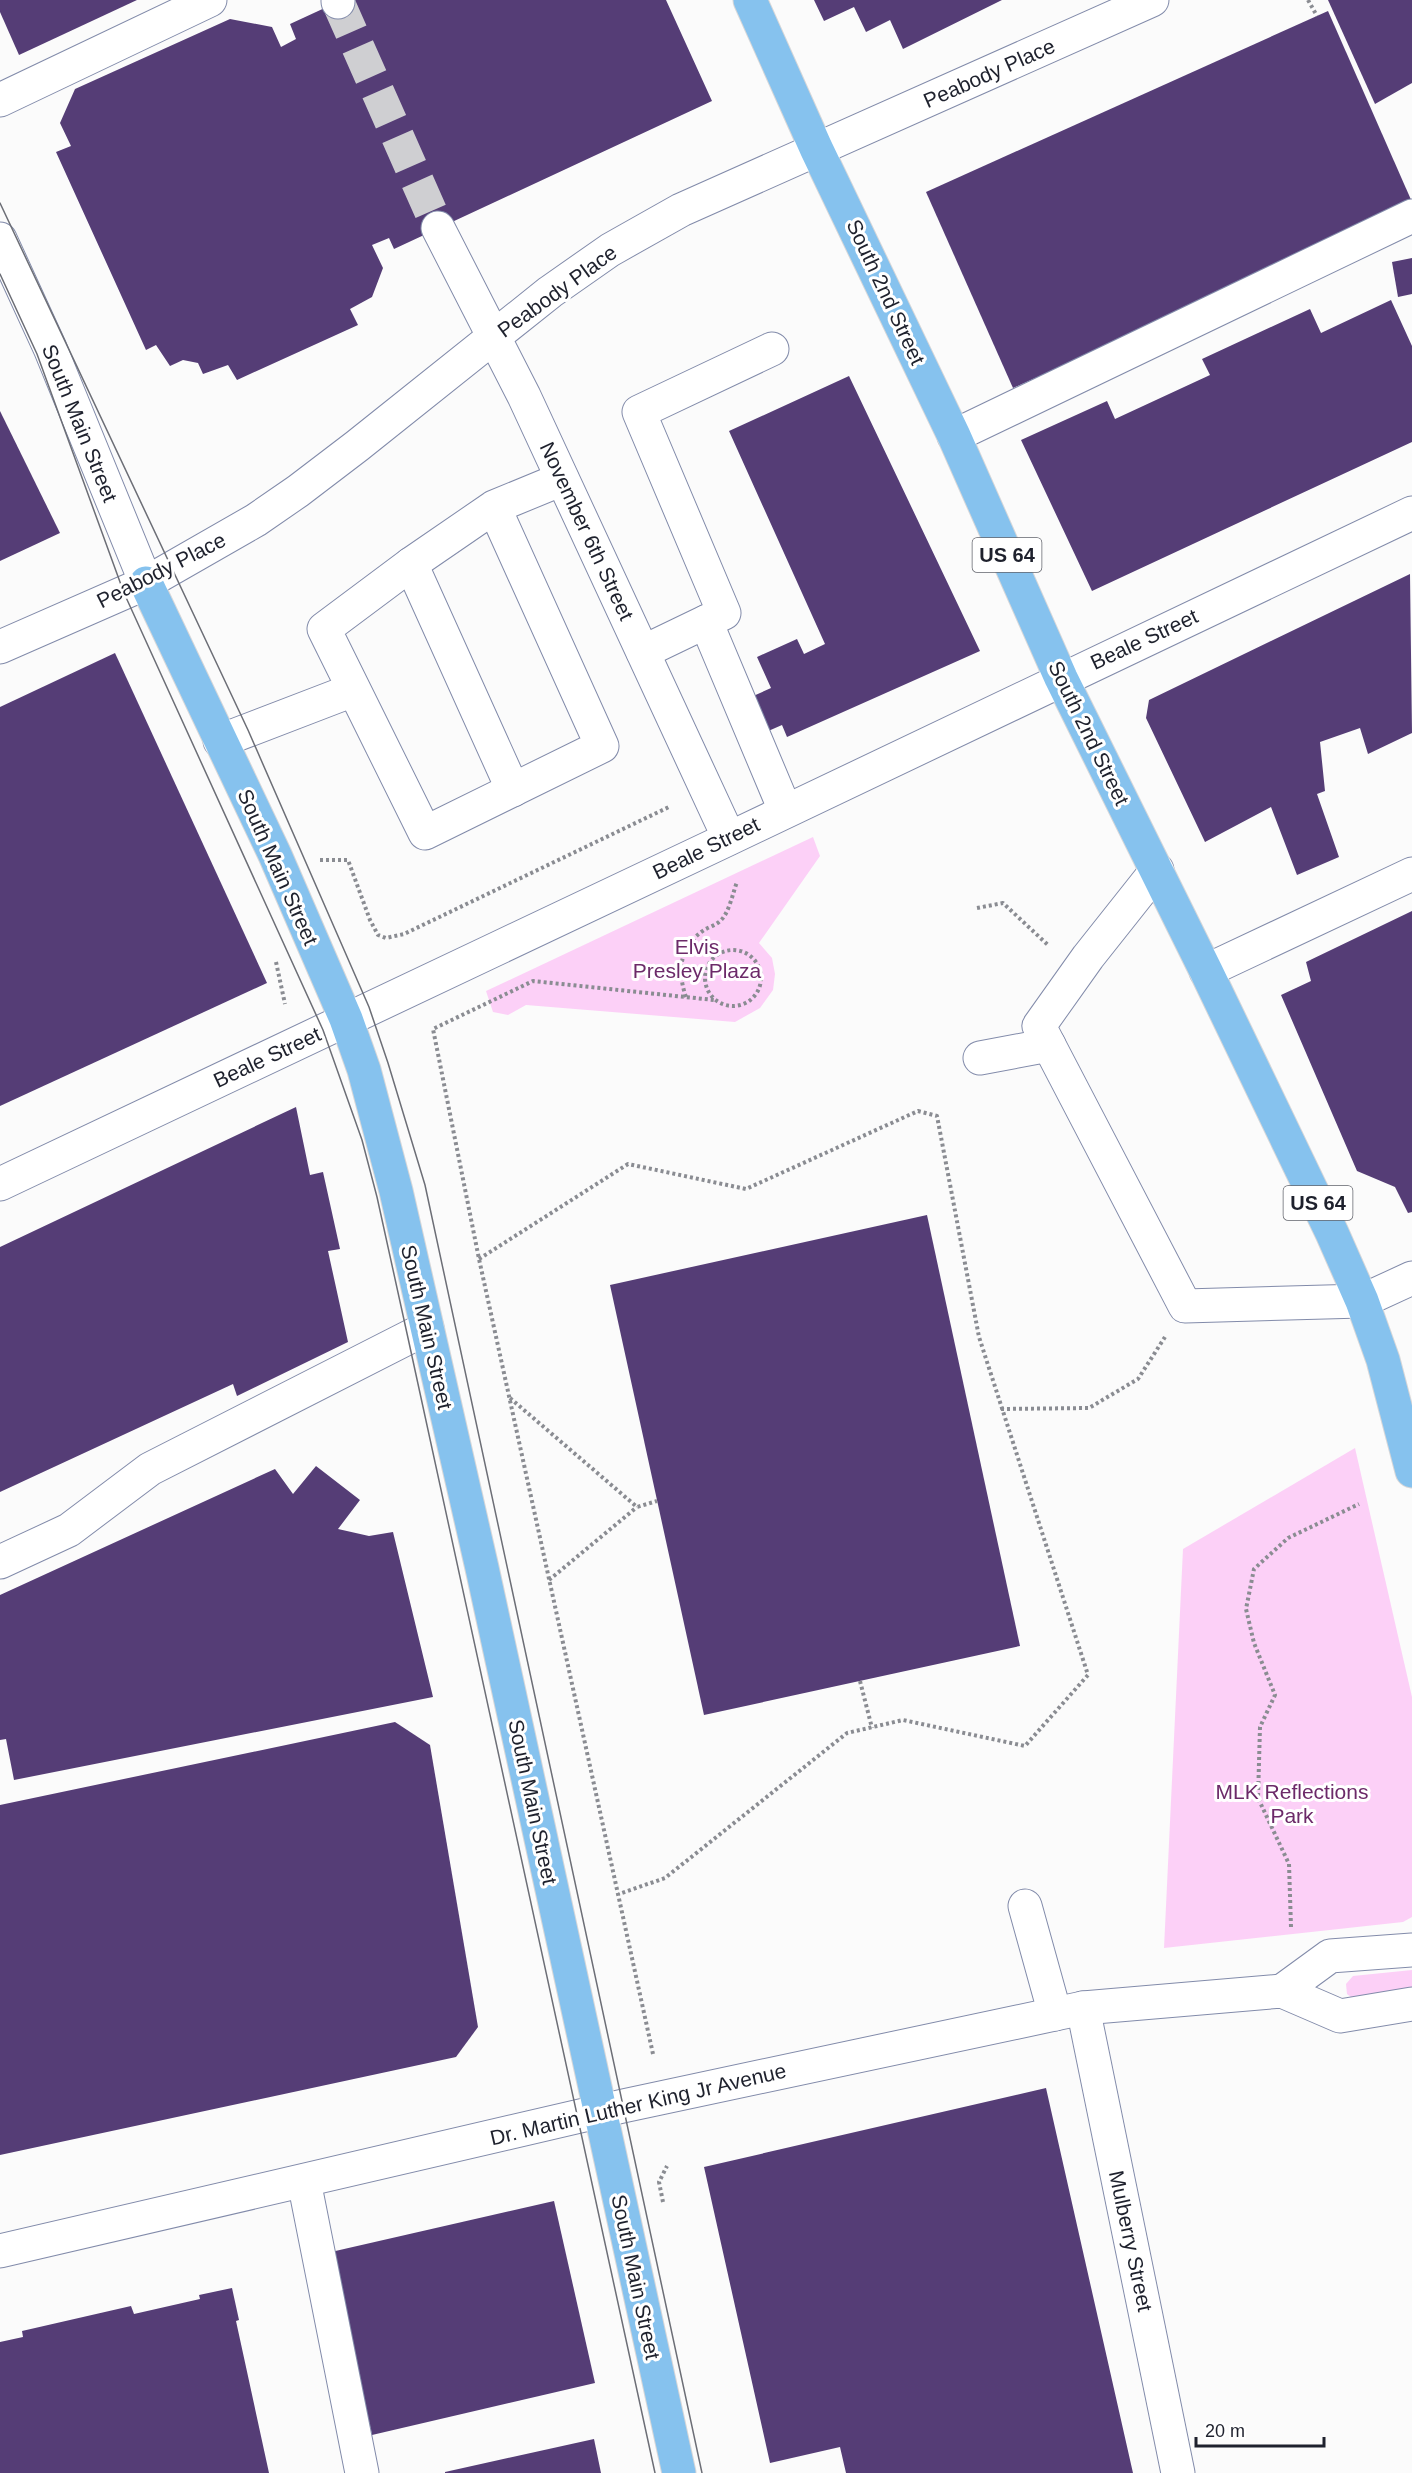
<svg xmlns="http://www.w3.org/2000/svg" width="1412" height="2473" font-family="Helvetica,sans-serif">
	<rect width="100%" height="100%" fill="#fbfbfb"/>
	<g fill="#fcd0f7">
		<path d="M813,837l7,19 -61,87 13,15 3,16 -2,16 -13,18 -25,14 -209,-17 -18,10 -15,-3 -7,-21z"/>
		<path d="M1355,1448l57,249v220l-9,5 -239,26 19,-399z"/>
		<path d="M1412,1970v23l-53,5 -8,-1 -4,-3 -1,-10 7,-8z"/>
	</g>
	<g fill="#553d76">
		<path d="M0,0h137l-118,55 -19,-43z"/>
		<path d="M342,0h324l46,101 -318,148 -5,-11 -17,7 11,23 -11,29 -22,12 8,16 -121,55 -9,-15 -25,9 -5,-11 -15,-3 -13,6 -14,-21 -10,5 -90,-198 15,-6 -11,-23 15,-34 155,-70 42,8 9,20 15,-8 -6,-15z"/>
		<path d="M814,0h188l-99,49 -13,-29 -24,12 -12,-25 -30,14z"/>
		<path d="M1328,0h84v83l-37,21z"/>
		<path d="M1328,11l84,191v7l-399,179 -87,-196z"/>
		<path d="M1412,258v36l-14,3 -6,-35z"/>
		<path d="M1391,300l21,46v96l-320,149 -71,-151 86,-39 8,18 95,-44 -8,-16 108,-50 11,24z"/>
		<path d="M849,376l131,275 -193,86 -5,-12 -16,7 -15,-35 20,-9 -14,-31 40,-18 7,15 21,-10 -96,-213z"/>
		<path d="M0,411l60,122 -60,28z"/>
		<path d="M1410,574l2,159 -44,21 -8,-26 -40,14 5,49 -8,3 22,63 -42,18 -26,-68 -66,35 -59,-124 3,-18z"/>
		<path d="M115,653l152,330 -267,123v-399z"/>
		<path d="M1412,911v301l-4,1 -13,-26 -38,-16 -76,-176 30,-14 -5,-19z"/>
		<path d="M296,1107l14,68 13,-3 17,77 -12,2 20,91 -111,54 -4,-12 -233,108v-245z"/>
		<path d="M927,1215l93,431 -316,69 -94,-430z"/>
		<path d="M316,1466l44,34 -22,29 31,7 24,-4 40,165 -419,83 -8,-41 -6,1v-145l275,-126 18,25z"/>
		<path d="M395,1722l35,23 48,282 -22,30 -456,98v-350z"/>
		<path d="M1046,2088l87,385h-287l-6,-26 -70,16 -66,-296z"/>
		<path d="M554,2201l41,182 -223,52 -41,-183z"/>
		<path d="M232,2288l7,32 -3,1 33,152h-269v-131l23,-5 -1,-6 109,-25 3,8 66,-15 -1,-4z"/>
		<path d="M594,2439l7,34h-156v-1z"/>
	</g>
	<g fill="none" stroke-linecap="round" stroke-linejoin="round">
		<path stroke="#cfcfd2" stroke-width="33" stroke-dasharray="33 16" stroke-linecap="butt" d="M338,2l100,226"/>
		<defs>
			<g id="minor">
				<path d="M338,0v2"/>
				<path d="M0,100l210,-100"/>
				<path d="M438,228l86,168 205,442"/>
				<path d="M0,239l50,109 96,235"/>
				<path d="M954,436l458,-220"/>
				<path d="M494,507l108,239 -177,87 -101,-204 87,-65 83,-57 68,-28"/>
				<path d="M411,564l102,226"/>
				<path d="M706,622l79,188"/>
				<path d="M0,647l146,-64 110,-63 42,-29 59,-45 193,-154 60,-42 71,-40 471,-210"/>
				<path d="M643,652l81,-39 -85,-201 133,-63"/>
				<path d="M220,741l133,-51"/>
				<path d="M1157,870l-69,87 -49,69 146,280 177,-5 50,-23"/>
				<path d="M1206,971l206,-97"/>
				<path d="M980,1058l69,-13"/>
				<path d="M0,1184c241,-116 483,-228 724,-343 229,-110 458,-220 688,-328"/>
				<path d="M0,1562l69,-32 81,-61 277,-141"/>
				<path d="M1025,1906l30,108"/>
				<path d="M1282,1991l48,-35 82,-6"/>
				<path d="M1083,2008l95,465"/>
				<path d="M304,2181l58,292"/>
				<path d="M0,2251l623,-145 460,-98 199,-17 58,25 72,-12"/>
			</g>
			<g id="major">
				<path d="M750,0l66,148 138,288 107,242 145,293 126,262 30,68 21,59 29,111"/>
				<path d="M146,583l129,272 71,164 18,51 32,121 86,377 197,905"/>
			</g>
		</defs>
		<use href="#minor" stroke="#828baa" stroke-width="35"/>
		<use href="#major" stroke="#d6d7d9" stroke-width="35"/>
		<g stroke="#8a8c92" stroke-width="4" stroke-dasharray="3 3" stroke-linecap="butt">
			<path d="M1308,0l9,16"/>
			<path d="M320,860h28l22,60 8,15 8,3 18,-4 267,-128"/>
			<path d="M977,908l26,-5 46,43"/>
			<circle cx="733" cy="978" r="28"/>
			<path d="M276,962l9,42"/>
			<path d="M686,997c-9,-26 -7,-50 18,-67 5,-3 12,-5 16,-9 9,-7 13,-29 17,-39"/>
			<path d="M479,1259l149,-95 118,25 172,-78 19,5 42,221 109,338 -63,71 -122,-26 -56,13 -182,145 -46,16"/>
			<path d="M510,1398l127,109 20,-6"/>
			<path d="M1001,1409l88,-1 49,-29 27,-42"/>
			<path d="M549,1580l88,-73"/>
			<path d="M860,1681l12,47"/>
			<path d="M1291,1927l-2,-63 -31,-66 2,-71 15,-32 -21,-52 -8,-34 8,-40 34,-31 71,-34"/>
			<path d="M653,2054l-174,-795 -46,-230 100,-48 181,19"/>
			<path d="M663,2202l-4,-20 8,-16"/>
		</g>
		<use href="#minor" stroke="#fff" stroke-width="33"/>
		<use href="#major" stroke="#86c2ee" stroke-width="33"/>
		<g stroke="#6c6e76" stroke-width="1.5">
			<path d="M0,203l248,527 121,277 19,56 37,122 277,1288"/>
			<path d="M0,274l37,80 87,239 199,437 39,110 15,57 31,141 247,1135"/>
		</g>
	</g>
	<g text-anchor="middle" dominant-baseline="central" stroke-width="6" stroke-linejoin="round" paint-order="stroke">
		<g fill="#fff" stroke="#62646c" stroke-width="1.5">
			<rect x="972.5" y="538" width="69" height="34" rx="4.5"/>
			<rect x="1283.5" y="1186" width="69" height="34" rx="4.5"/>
		</g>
		<g font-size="20" font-weight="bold" fill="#1e212d">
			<text x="1007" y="555">US 64</text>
			<text x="1318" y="1203">US 64</text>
		</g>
		<g font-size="21" fill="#1e212d" stroke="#fff">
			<text transform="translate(989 73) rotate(-24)">Peabody Place</text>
			<text transform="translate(557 291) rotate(-36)">Peabody Place</text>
			<text transform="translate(886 292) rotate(65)">South 2nd Street</text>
			<text transform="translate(80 423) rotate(68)">South Main Street</text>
			<text transform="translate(587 531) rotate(65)">November 6th Street</text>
			<text transform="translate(161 570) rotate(-27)">Peabody Place</text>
			<text transform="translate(1144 639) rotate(-25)">Beale Street</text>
			<text transform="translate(1089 733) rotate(64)">South 2nd Street</text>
			<text transform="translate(706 848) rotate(-26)">Beale Street</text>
			<text transform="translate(278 867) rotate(66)">South Main Street</text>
			<text transform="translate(267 1057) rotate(-25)">Beale Street</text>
			<text transform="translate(427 1327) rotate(77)">South Main Street</text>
			<text transform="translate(533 1802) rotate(78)">South Main Street</text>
			<text transform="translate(638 2104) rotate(-13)">Dr. Martin Luther King Jr Avenue</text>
			<text transform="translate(1131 2241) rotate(78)">Mulberry Street</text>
			<text transform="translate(636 2277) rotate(78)">South Main Street</text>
		</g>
		<g font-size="21" fill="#6c2a69" stroke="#fff">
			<text x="697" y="946">Elvis<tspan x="697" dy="24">Presley Plaza</tspan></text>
			<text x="1292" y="1791">MLK Reflections<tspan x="1292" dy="24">Park</tspan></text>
		</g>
	</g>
	<path d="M1196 2437v9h128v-9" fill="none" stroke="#1e212d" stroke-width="3"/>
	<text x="1205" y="2437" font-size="18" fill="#1e212d" stroke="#ffffff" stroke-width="4.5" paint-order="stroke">20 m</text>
</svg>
